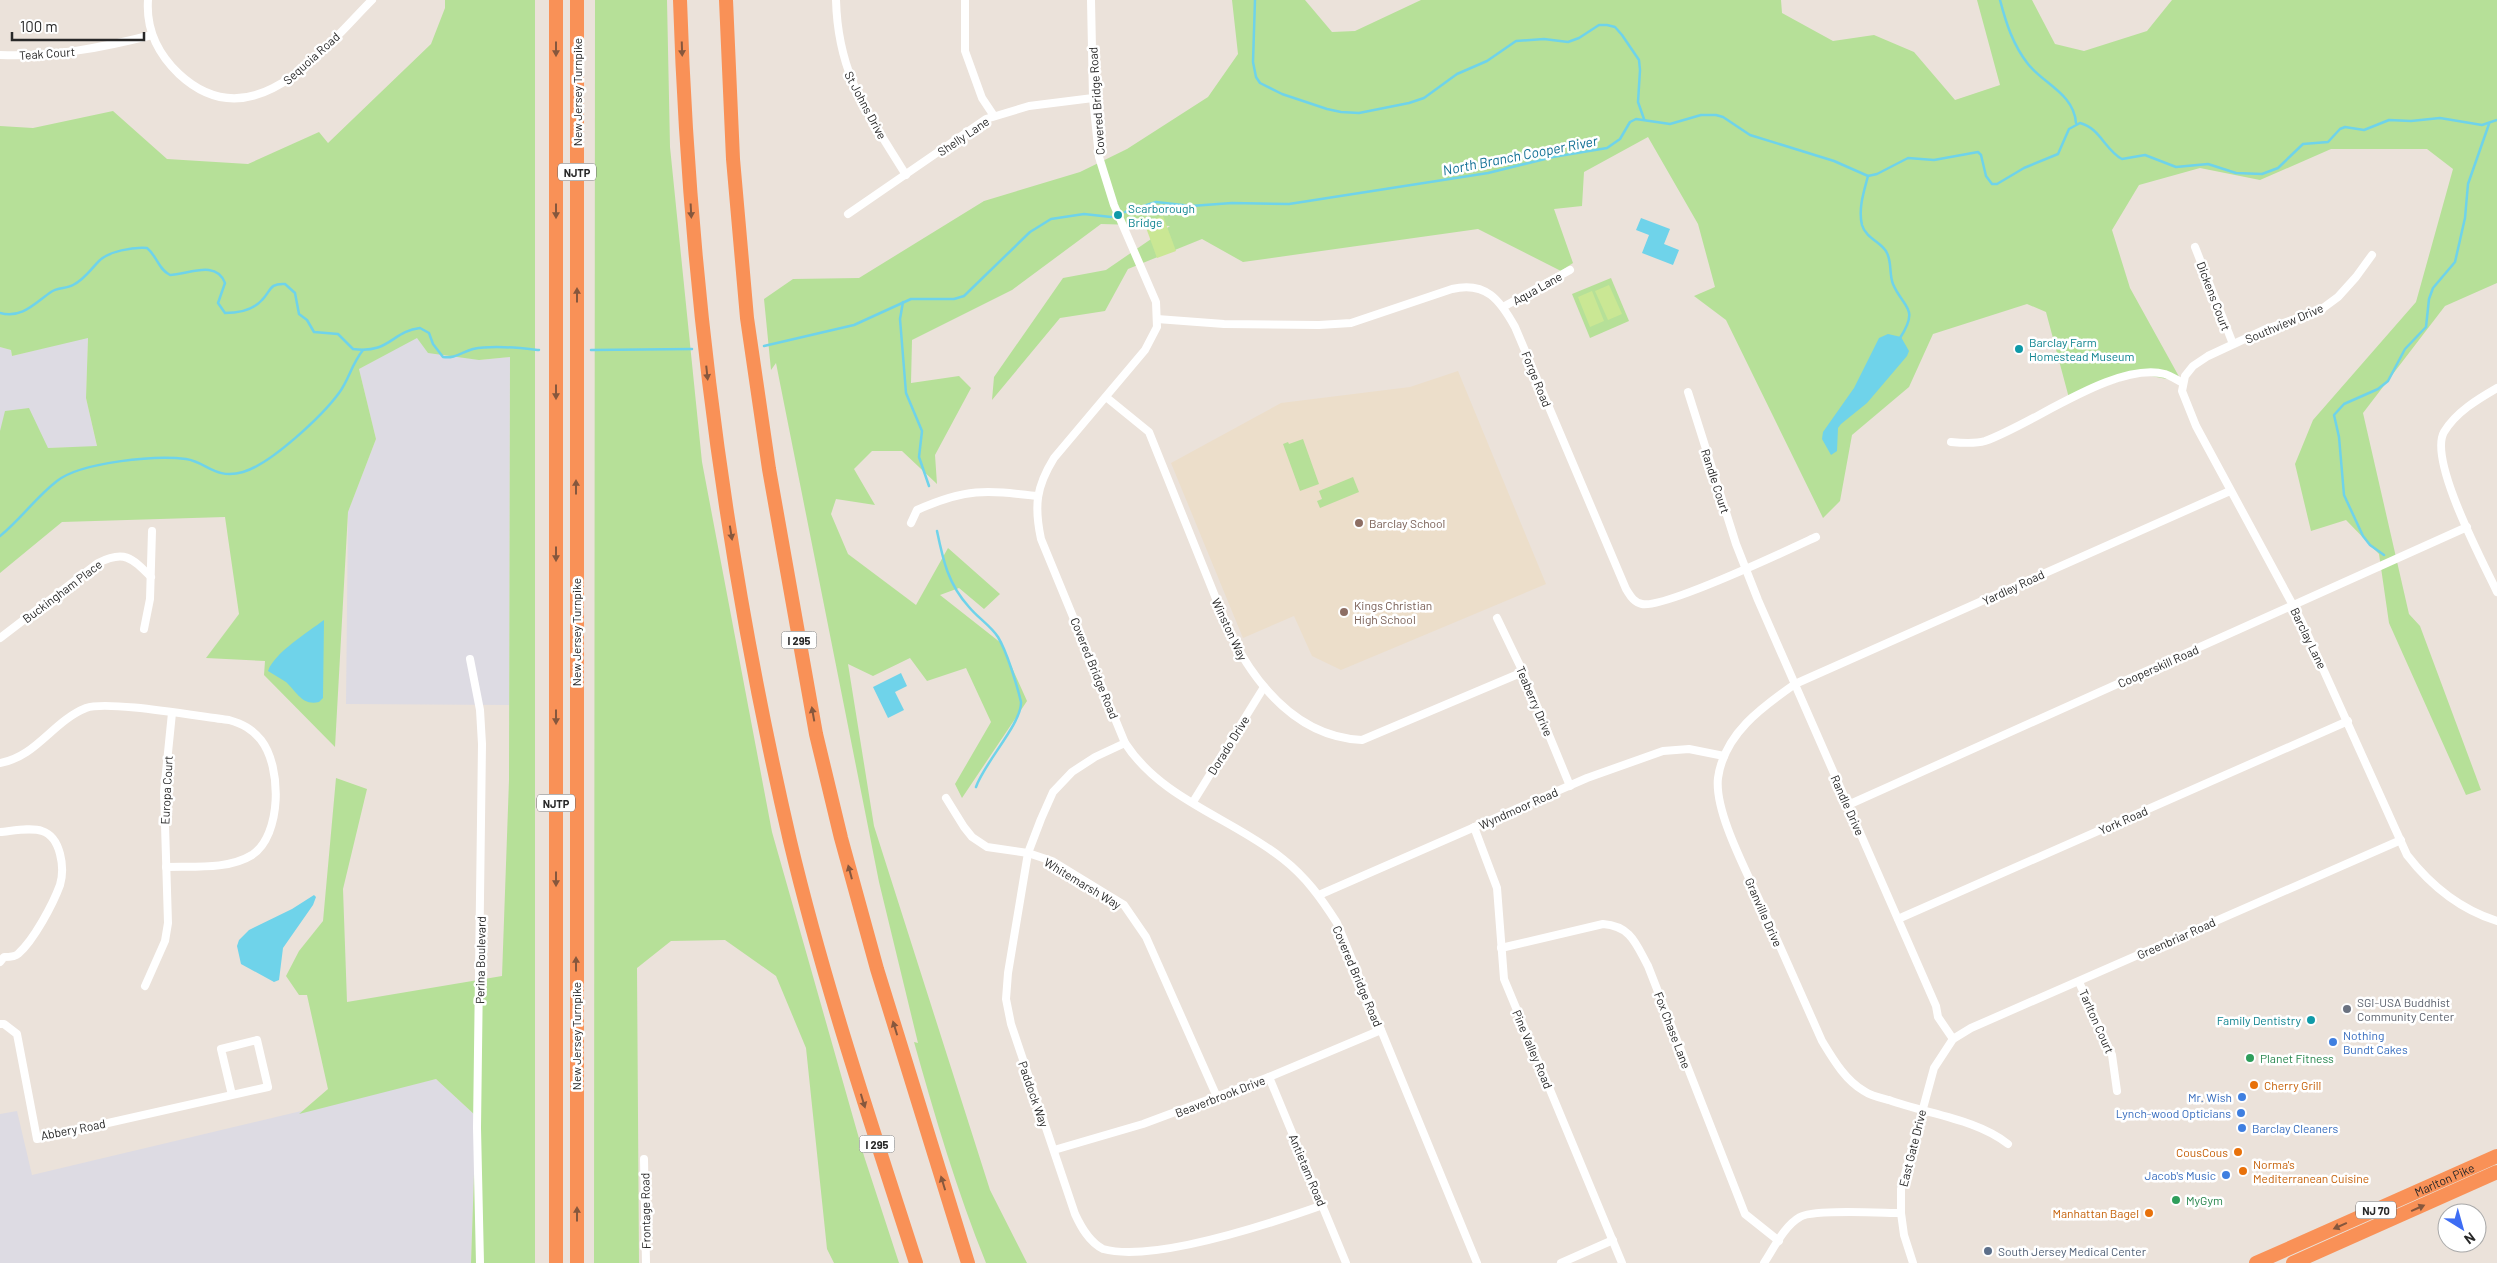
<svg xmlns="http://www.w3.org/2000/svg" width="2497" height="1263" font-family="Barlow,sans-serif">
	<rect width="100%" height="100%" fill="#ebe2da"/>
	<g fill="#dddbe3">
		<path d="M88,337l-2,61 11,49 -49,1 -48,-17v-84l11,3 1,6z"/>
		<path d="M417,337l62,23 31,-3 -1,348 -163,-1 2,-192 28,-73 -17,-70z"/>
		<path d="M436,1079l40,37 -5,147h-471v-149l17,-3 15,64z"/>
	</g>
	<path fill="#ecdeca" d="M1458,371l88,213 -205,86 -29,-14 -18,-40 -51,22 -72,-175 110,-60 129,-16z"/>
	<g fill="#b6e098">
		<path d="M445,0h90v1263h-64l5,-147 -40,-37 -137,35 29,-25 -21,-94h-8l-13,-19 13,-25 24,-30 13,-143 31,11 -24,100 4,113 155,-26 7,-196 1,-423 -31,3 -51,-7 -11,-15 -58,31 17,70 -28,73 -13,235 -71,-72 1,-14 -59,-3 33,-44 -14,-97 -163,5 -62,51v-142l5,-20 24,-3 19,40 49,-2 -11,-48 2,-60 -76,18 -1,-6 -11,-3v-221l33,2 80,-17 54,48 81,5 71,-32 9,11 103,-99 14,-36z"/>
		<path d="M595,0h72l3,147 32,315 70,370 92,324 35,107h-65l-7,-14 -21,-201 -30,-72 -51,-36 -54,1 -34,27 2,295h-45z"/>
		<path d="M1232,0h73l27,32 23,-1 66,-31h360l1,13 51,28 41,-6 40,17 41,48 45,-15 -23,-85h55l23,44 29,7 63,-20 25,-31h325v283l-52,23 -82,107 46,201 11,12 61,164 -15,5 -77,-172 -10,-69 -33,-34 -35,11 -16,-67 18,-44 103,-118 37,-133 -26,-20h-96l-71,31 -60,-12 -61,17 -27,45 18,58 52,94 -41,-8 -72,24 -23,-86 -19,-8 -94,30 -24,53 -57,48 -12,66 -17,17 -97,-198 -32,-24 21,-9 -17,-63 -50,-87 -64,35 -2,34 -28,3 19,54 -12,8 -83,-42 -235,33 -41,-23 -74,30 -23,42 -45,7 -68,82 2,-23 69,-99 43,-8 64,-44 -69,-2 -89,66 -100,50 -1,43 48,-7 12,12 -36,67 2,29 -35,-33h-30l-18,18 21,36 -39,-6 -5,15 17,40 68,51 32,-57 52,46 -16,15 -25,-21 -19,7 61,48 26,58 -65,97 -7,-14 36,-62 -25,-54 -39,13 -17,-23 -37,18 -25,-12 26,162 116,364 37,73h-41c-29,-72 -51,-146 -72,-221l4,1 -39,-161 -103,-519 -5,7 -7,-71 29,-20 66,-1 125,-77 96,-29 47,-23 81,-52 30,-43z"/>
		<path d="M1611,278l18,43 -39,17 -18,-44z"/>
		<path d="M1303,439l16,45 -19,7 -17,-47 5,-2 1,2z"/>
		<path d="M1353,477l6,15 -39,16 -3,-7 5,-2 -3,-8z"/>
	</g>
	<g fill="#cae794">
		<path d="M1163,216l13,35 -19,7 -13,-36z"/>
		<path d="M1609,285l13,29 -14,6 -13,-29z"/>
		<path d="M1592,291l12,30 -14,6 -12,-30z"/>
	</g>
	<g fill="#6fd3ea">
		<path d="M1641,218l29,11 -6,15 15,6 -6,15 -31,-12 7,-18 -13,-5z"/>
		<path d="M1888,334l13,3 8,14 -2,5 -40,47 -26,21 -3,4 -1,23 -6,4 -9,-16 1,-7 31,-44 25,-50z"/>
		<path d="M324,620l-1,78 -4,4c-17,4 -22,-10 -33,-20 -6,-4 -12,-7 -18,-11 6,-18 40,-39 56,-51z"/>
		<path d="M901,673l6,13 -12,6 9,18 -16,8 -15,-31z"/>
		<path d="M314,895l2,2 -3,8 -30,43 -4,32 -5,2 -33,-18 -4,-18 2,-6 10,-10 43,-21z"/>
	</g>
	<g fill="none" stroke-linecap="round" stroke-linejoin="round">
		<g stroke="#6fd3ea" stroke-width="2.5">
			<path d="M1255,0l-2,62 3,15 4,6 22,11 45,15 14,3 18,1 50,-10 15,-5 33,-24 30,-13 29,-20 28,-2 24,3 11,-4 20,-13h8l8,2 7,8 17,25 1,10 -2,32 6,17"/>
			<path d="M2000,0c6,23 13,45 28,64 16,20 46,30 48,59"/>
			<path d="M1868,176c-4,15 -10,33 -6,49 4,14 20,17 25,28 5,10 2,21 6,31 10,24 27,23 7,54"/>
			<path d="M1125,212l31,-10 35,4 41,-3 57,1 199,-31 65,-16 54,-9 13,-9 10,-17 6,-3 34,5 31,-9h15l7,2 27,18 84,26 34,15 9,-2 31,-16 26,2 44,-8 3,3 5,21 6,8h5l27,-16 34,-14 11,-25 11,-6c20,5 25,27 42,36l23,-4 31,12 32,-3 28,9 26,1 16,-6 25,-24 25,-2 12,-13 5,-2 19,3 25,-10 22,1 29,-3 42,7 15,-5"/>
			<path d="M903,302l-3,17 6,74 16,38 -3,26 10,29"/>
			<path d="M0,313c22,6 35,-10 51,-21 7,-5 15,-3 22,-7 12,-6 17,-15 26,-24 10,-10 34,-14 48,-13 10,8 11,21 23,27 17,0 46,-16 55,8l-7,20 7,10c13,0 28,-3 37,-13 9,-9 7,-17 23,-16l10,9 4,21 8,6 7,12 24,2 15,15c37,5 39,-18 67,-21l9,5 4,11 10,13c12,2 19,-5 30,-8 20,-4 46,-1 66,1"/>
			<path d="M764,346l90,-21 57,-26h43l10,-3 66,-64 21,-13 33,-5 27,3"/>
			<path d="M591,350l101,-1"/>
			<path d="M937,531c6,29 11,53 32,76 9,11 21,18 29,30 9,15 19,48 23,65 1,21 -37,61 -45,85"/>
			<path d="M0,536c21,-17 36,-39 57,-55 24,-19 99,-26 129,-22 21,3 29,21 57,13 28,-8 79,-56 96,-79 10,-13 12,-28 24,-43"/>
			<path d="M2384,555l-14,-10 -7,-9 -19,-41 -5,-58 -5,-22 10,-11 34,-15 10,-8 17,-32 21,-22 3,-28 4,-11 22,-26 10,-44 3,-34 21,-60"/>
		</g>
		<g stroke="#fff" stroke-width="8">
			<path d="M148,0c-2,29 10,54 31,74 74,69 144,-25 193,-74"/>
			<path d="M836,0c2,76 32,113 70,175"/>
			<path d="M965,0v51l17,47 12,18"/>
			<path d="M1091,0l2,98 6,59 15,48 42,97 1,25 -12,23 -91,108c-18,29 -20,48 -13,81l84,204c37,57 107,75 158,116 23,18 38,39 54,64l140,340"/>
			<path d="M0,55c53,2 101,-7 152,-20"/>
			<path d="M848,214l138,-95 43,-13 64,-8"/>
			<path d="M2195,247l38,97"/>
			<path d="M2372,255l-16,22 -18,20 -19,14 -53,18 -58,27 -15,10 -8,10 -3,15 14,35 105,194 106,235c24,31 52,54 90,66"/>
			<path d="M1503,307l67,-37"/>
			<path d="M1157,319l67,5 95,1 32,-2 101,-34c34,-8 48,11 63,38l111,262c4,6 7,13 16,15 22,5 146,-54 174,-67"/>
			<path d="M2497,388c-19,11 -41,24 -53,44 -16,28 39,130 53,160"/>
			<path d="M1688,392l48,152 22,56 178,406 2,11 15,22"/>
			<path d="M1106,397l43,35 82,204c27,52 68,101 131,104l161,-68"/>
			<path d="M1951,442c11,1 24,2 34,-1 47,-16 130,-80 180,-67 6,2 12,6 18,9"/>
			<path d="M911,523l6,-13c49,-22 68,-20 120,-14"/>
			<path d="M1497,618l26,54 47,114"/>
			<path d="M144,629l6,-30 2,-68"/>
			<path d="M0,638l98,-75c26,-13 33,-6 53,14"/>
			<path d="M470,659l10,51 2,34 -5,384 3,135"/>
			<path d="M1125,743l-30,14 -23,15 -19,20 -12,27 -13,34 -20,120 -2,26 5,25 64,190c6,13 14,28 28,35 51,14 169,-26 220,-44"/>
			<path d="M0,763c36,-6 53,-42 86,-55 22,-8 115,9 143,12 14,4 23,9 32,20 21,27 21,95 -9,115 -24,15 -60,11 -86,12"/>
			<path d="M946,798l18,29 8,10 15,10 41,6 24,8 72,44 22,32 71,160"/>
			<path d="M1193,802l71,-115"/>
			<path d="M1848,805l619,-278"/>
			<path d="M1474,827l23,61 7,91 118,284"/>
			<path d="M0,832c12,-1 31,-5 42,-1 19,6 23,37 18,54 -7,19 -26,55 -42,69 -3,3 -9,3 -14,3l-4,5"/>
			<path d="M1319,895l268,-117 76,-27 26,-2 35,7"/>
			<path d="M1898,919l450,-198"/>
			<path d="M1501,948l102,-24c28,2 33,20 45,42l97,248 34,27"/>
			<path d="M2079,982l33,73 5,36"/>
			<path d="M145,986l20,-45 3,-18 -4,-131 8,-79"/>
			<path d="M0,1024h4l13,10 20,105 231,-52 -11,-47 -36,9 11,46"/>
			<path d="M1269,1077l77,186"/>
			<path d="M2008,1144c-31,-25 -81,-30 -119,-44 -8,-2 -18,-4 -25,-9 -19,-11 -31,-32 -42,-50 -20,-45 -40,-90 -60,-135 -14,-32 -48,-94 -44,-128 6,-44 44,-71 77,-94l435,-193"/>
			<path d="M1054,1150l89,-26 126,-47 112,-47"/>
			<path d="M644,1159l2,104"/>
			<path d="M1561,1263l52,-23"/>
			<path d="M1764,1263c10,-15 20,-37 36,-46 12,-8 83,-4 101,-4"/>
			<path d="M1913,1263l-9,-28 -3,-22v-24l33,-121 19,-29 18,-11 430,-188"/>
		</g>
		<g stroke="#f99157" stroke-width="14">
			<path d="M680,0c9,283 46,565 110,841 34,143 81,282 126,422"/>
			<path d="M726,0l7,159 14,159 22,151 47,265 25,104 36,131 91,294"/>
			<path d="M556,1263v-1263"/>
			<path d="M577,1263v-1263"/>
			<path id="s1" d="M2256,1263l241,-107"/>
			<path d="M2293,1263l204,-91"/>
		</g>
	</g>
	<defs><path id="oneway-solid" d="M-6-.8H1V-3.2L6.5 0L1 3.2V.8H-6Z" transform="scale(1.25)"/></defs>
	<g fill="#86573d">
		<use href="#oneway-solid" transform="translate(556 49) rotate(90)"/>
		<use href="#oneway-solid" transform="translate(682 49) rotate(88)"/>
		<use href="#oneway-solid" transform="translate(556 211) rotate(90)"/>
		<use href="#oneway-solid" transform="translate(691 211) rotate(87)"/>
		<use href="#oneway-solid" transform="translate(577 295) rotate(-90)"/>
		<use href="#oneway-solid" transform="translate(707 373) rotate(84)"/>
		<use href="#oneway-solid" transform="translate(556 392) rotate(90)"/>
		<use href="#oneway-solid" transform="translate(576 487) rotate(-90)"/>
		<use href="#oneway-solid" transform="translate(731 533) rotate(81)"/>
		<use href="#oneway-solid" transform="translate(556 554) rotate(90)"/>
		<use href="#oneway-solid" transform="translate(813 714) rotate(-100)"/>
		<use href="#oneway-solid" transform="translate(556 717) rotate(90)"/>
		<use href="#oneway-solid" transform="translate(850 872) rotate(-105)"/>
		<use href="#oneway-solid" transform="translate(556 879) rotate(90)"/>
		<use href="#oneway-solid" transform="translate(576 964) rotate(-90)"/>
		<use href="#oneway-solid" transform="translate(895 1028) rotate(-107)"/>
		<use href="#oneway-solid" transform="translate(863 1101) rotate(73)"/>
		<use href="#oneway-solid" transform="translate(943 1183) rotate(-107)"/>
		<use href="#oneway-solid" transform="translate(2418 1208) rotate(-24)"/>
		<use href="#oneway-solid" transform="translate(577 1214) rotate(-90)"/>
		<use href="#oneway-solid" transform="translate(2340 1226) rotate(156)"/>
	</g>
	<g fill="#0f9aa8" stroke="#fff" stroke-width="2">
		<circle cx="1118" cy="215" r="5"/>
		<circle cx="2019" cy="349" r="5"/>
		<circle cx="2311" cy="1020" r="5"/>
	</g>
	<g fill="#8d6e63" stroke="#fff" stroke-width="2">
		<circle cx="1359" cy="523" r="5"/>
		<circle cx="1344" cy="612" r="5"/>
	</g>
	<circle fill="#6b7280" stroke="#fff" stroke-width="2" cx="2347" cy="1009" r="5"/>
	<g fill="#3f7fe0" stroke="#fff" stroke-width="2">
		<circle cx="2333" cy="1042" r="5"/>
		<circle cx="2242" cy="1097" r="5"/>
		<circle cx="2241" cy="1113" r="5"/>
		<circle cx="2242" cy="1128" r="5"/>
		<circle cx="2226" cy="1175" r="5"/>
	</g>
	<g fill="#2e9e5b" stroke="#fff" stroke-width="2">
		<circle cx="2250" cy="1058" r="5"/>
		<circle cx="2176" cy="1200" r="5"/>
	</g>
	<g fill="#e8710a" stroke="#fff" stroke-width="2">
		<circle cx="2254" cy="1085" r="5"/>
		<circle cx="2238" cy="1152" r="5"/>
		<circle cx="2243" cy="1171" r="5"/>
		<circle cx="2149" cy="1213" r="5"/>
	</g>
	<circle fill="#5c6f8a" stroke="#fff" stroke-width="2" cx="1988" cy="1251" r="5"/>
	<g text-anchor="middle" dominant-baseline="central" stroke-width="5" stroke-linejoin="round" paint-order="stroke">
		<g fill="#fff" stroke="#686868" stroke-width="1">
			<rect x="558" y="163.5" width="38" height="17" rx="4"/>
			<rect x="781.5" y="631.5" width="35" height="17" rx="4"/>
			<rect x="537" y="794.5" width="38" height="17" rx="4"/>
			<rect x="859.5" y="1135.5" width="35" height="17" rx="4"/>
			<rect x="2356" y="1201.5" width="40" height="17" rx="4"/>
		</g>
		<g font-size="11" font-weight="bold" fill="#282828">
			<text x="577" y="172">NJTP</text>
			<text x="799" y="640">I 295</text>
			<text x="556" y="803">NJTP</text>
			<text x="877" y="1144">I 295</text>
			<text x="2376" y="1210">NJ 70</text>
		</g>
		<g font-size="12" fill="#282828" stroke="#fff">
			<text transform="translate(47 53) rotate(-4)">Teak Court</text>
			<text transform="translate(311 58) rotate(-42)">Sequoia Road</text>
			<text transform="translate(577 92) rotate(-90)">New Jersey Turnpike</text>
			<text transform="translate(1096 101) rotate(-94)">Covered Bridge Road</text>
			<text transform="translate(866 105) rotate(62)">St Johns Drive</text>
			<text transform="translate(963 136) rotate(-34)">Shelly Lane</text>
			<text transform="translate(1537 288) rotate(-29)">Aqua Lane</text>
			<text transform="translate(2214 296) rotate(69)">Dickens Court</text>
			<text transform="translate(2284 323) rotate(-23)">Southview Drive</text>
			<text transform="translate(1537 379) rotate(68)">Forge Road</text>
			<text transform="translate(1716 481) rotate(72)">Randle Court</text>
			<text transform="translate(2013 587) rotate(-25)">Yardley Road</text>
			<text transform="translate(62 591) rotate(-37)">Buckingham Place</text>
			<text transform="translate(1230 629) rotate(65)">Winston Way</text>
			<text transform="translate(576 632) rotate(-90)">New Jersey Turnpike</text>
			<text transform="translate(2309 638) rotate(64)">Barclay Lane</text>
			<text transform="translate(2158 666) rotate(-24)">Cooperskill Road</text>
			<text transform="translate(1095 668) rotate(68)">Covered Bridge Road</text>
			<text transform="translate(1535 701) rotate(67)">Teaberry Drive</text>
			<text transform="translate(1228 745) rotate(-58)">Dorado Drive</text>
			<text transform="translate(166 790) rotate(-87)">Europa Court</text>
			<text transform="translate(1848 805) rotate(66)">Randle Drive</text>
			<text transform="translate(1518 808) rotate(-24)">Wyndmoor Road</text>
			<text transform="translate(2123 820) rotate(-24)">York Road</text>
			<text transform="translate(1083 883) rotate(31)">Whitemarsh Way</text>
			<text transform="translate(1764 912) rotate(66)">Granville Drive</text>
			<text transform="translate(2176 938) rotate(-24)">Greenbriar Road</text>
			<text transform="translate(480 960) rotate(-89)">Perina Boulevard</text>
			<text transform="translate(1358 976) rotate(67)">Covered Bridge Road</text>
			<text transform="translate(2097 1021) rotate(66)">Tarlton Court</text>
			<text transform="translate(1673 1030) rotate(69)">Fox Chase Lane</text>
			<text transform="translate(576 1036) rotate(-90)">New Jersey Turnpike</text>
			<text transform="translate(1533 1049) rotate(67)">Pine Valley Road</text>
			<text transform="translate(1034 1094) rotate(71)">Paddock Way</text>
			<text transform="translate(1220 1096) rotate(-21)">Beaverbrook Drive</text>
			<text transform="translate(73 1129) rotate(-11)">Abbery Road</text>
			<text transform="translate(1912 1148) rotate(-76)">East Gate Drive</text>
			<text transform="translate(1308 1170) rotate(67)">Antietam Road</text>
			<text stroke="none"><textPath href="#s1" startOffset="206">Marlton Pike</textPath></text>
			<text transform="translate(645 1211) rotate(-91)">Frontage Road</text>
		</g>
		<g font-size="12" fill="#0d838f" stroke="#fff" text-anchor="start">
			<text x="1128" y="208">Scarborough<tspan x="1128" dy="14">Bridge</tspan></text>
			<text x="2029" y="342">Barclay Farm<tspan x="2029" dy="14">Homestead Museum</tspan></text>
			<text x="2301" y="1020" text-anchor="end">Family Dentistry</text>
		</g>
		<g font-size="12" fill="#785e54" stroke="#fff" text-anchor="start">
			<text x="1369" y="523">Barclay School</text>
			<text x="1354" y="605">Kings Christian<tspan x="1354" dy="14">High School</tspan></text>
		</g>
		<g font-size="12" fill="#5b616d" stroke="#fff" text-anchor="start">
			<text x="2357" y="1002">SGI-USA Buddhist<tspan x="2357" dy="14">Community Center</tspan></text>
		</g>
		<g font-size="12" fill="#366cbe" stroke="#fff" text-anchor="end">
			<text x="2343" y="1035" text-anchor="start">Nothing<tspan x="2343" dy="14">Bundt Cakes</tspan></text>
			<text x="2232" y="1097">Mr. Wish</text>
			<text x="2231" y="1113">Lynch-wood Opticians</text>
			<text x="2252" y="1128" text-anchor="start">Barclay Cleaners</text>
			<text x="2216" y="1175">Jacob's Music</text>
		</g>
		<g font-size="12" fill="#27864d" stroke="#fff" text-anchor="start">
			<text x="2260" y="1058">Planet Fitness</text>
			<text x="2186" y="1200">MyGym</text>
		</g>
		<g font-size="12" fill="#c56008" stroke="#fff" text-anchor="start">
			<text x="2264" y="1085">Cherry Grill</text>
			<text x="2228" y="1152" text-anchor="end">CousCous</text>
			<text x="2253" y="1164">Norma's<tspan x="2253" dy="14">Mediterranean Cuisine</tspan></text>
			<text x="2139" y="1213" text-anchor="end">Manhattan Bagel</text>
		</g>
		<g font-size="12" fill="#4e5e75" stroke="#fff" text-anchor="start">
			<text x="1998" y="1251">South Jersey Medical Center</text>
		</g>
		<g font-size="14" font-style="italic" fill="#117094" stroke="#fff">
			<text transform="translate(1520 155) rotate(-11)">North Branch Cooper River</text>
		</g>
	</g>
	<g transform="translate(2462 1228) rotate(143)"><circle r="24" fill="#ffffff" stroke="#a9a9a9"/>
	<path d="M0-4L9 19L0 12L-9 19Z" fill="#3e6df4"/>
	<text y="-8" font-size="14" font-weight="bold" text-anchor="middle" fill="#282828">N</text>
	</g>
	<path d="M12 32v8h132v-8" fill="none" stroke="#282828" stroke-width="2.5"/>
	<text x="20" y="32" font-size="15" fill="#282828" stroke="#ffffff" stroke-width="4" paint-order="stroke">100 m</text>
</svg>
